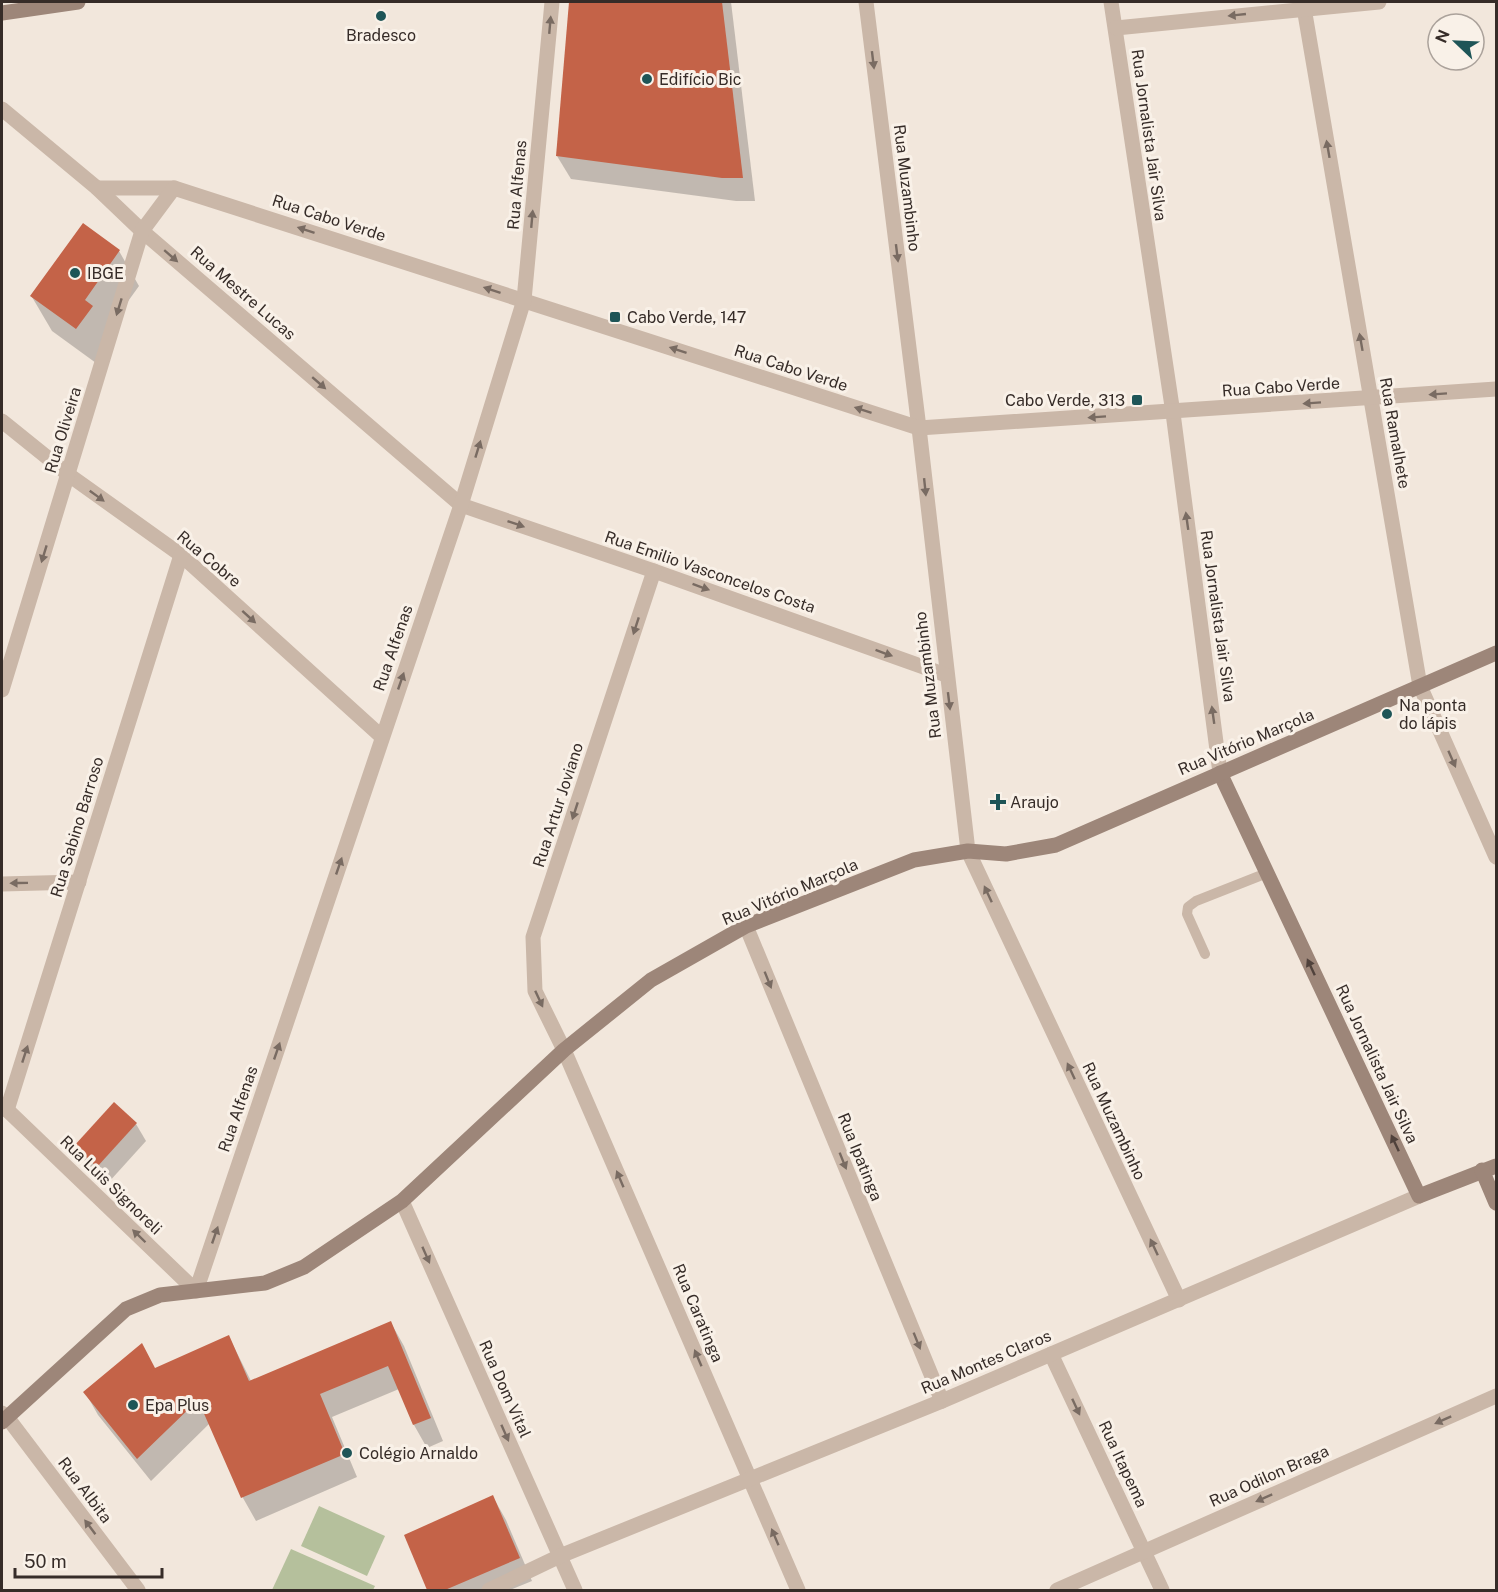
<svg xmlns="http://www.w3.org/2000/svg" width="1498" height="1592" font-family="'Public Sans',sans-serif">
	<rect width="100%" height="100%" fill="#f2e7dc"/>
	<g fill="#b5c09c">
		<path d="M319,1506l66,30 -18,40 -66,-30z"/>
		<path d="M291,1549l84,37 -2,4h-101z"/>
	</g>
	<g fill="#0003">
		<path d="M571,2h160l24,199h-19l-165,-22 -14,-23z"/>
		<path d="M83,225l36,26 20,35 -33,46 -10,31 -44,-32 -20,-34z"/>
		<path d="M136,1124l10,17 -38,42 -22,-20 -10,-17z"/>
		<path d="M391,1323l13,23 39,95 -16,7 -13,-23 -15,-36 -67,28 25,60 -101,44 -13,-23 -33,-75 -59,58 -53,-66 -13,-23 71,-22 73,-33 22,44z"/>
		<path d="M493,1497l13,23 26,61 -22,9h-81l-24,-55z"/>
	</g>
	<g fill="#c46348">
		<path d="M569,2h153l21,176h-21l-166,-22z"/>
		<path d="M83,223l37,27 -35,50 8,6 -17,23 -46,-33z"/>
		<path d="M114,1102l23,21 -40,44 -23,-21z"/>
		<path d="M391,1321l40,97 -18,7 -25,-59 -68,28 25,60 -104,44 -43,-98 -61,59 -54,-67 59,-49 13,25 74,-33 20,46z"/>
		<path d="M493,1495l27,63 -75,32h-18l-23,-55z"/>
	</g>
	<g fill="none" stroke-linecap="round" stroke-linejoin="round">
		<path stroke="#cab7a8" stroke-width="10" d="M1205,954l-18,-40 1,-7 8,-6 71,-28"/>
		<g stroke="#cab7a8" stroke-width="15">
			<path d="M866,2l53,426 49,423 211,449"/>
			<path d="M1111,2l62,411 47,360"/>
			<path d="M1303,2l117,684 76,171"/>
			<path d="M1116,28l263,-26"/>
			<path d="M2,109l95,79 45,43 319,274 193,66 292,104"/>
			<path d="M97,188h77l745,240 577,-39"/>
			<path d="M2,421l67,54 112,80 201,182"/>
			<path d="M654,571l-121,366 2,54 29,59 234,540"/>
			<path d="M2,690l140,-459 32,-43"/>
			<path d="M2,884l77,-2"/>
			<path d="M746,926l196,475"/>
			<path d="M2,1105l194,186 265,-786 63,-205 28,-298"/>
			<path d="M7,1110l174,-555"/>
			<path d="M402,1201l173,389"/>
			<path d="M1051,1354l111,236"/>
			<path d="M2,1413l5,4 131,173"/>
			<path d="M489,1590l71,-34 382,-155 477,-205"/>
			<path d="M1057,1590l439,-194"/>
		</g>
		<g stroke="#9d8679" stroke-width="15">
			<path d="M2,13l76,-11"/>
			<path d="M1220,773l199,423 77,-30"/>
			<path d="M1482,1170l14,33"/>
			<path d="M2,1422l124,-113 34,-14 105,-12 39,-16 98,-66 162,-151 87,-70 95,-54 168,-66 54,-9 38,3 50,-9 440,-192"/>
		</g>
	</g>
	<defs><path id="oneway-solid" d="M-6-.8H1V-3.2L6.5 0L1 3.2V.8H-6Z" transform="scale(1.5)"/></defs>
	<g fill="#796b62">
		<use href="#oneway-solid" transform="translate(1237 15) rotate(174)"/>
		<use href="#oneway-solid" transform="translate(550 25) rotate(-85)"/>
		<use href="#oneway-solid" transform="translate(873 60) rotate(83)"/>
		<use href="#oneway-solid" transform="translate(1328 149) rotate(-100)"/>
		<use href="#oneway-solid" transform="translate(532 219) rotate(-85)"/>
		<use href="#oneway-solid" transform="translate(306 230) rotate(-162)"/>
		<use href="#oneway-solid" transform="translate(897 253) rotate(83)"/>
		<use href="#oneway-solid" transform="translate(171 256) rotate(41)"/>
		<use href="#oneway-solid" transform="translate(492 290) rotate(-162)"/>
		<use href="#oneway-solid" transform="translate(119 307) rotate(107)"/>
		<use href="#oneway-solid" transform="translate(1361 342) rotate(-100)"/>
		<use href="#oneway-solid" transform="translate(678 350) rotate(-162)"/>
		<use href="#oneway-solid" transform="translate(319 383) rotate(41)"/>
		<use href="#oneway-solid" transform="translate(1438 394) rotate(176)"/>
		<use href="#oneway-solid" transform="translate(1312 403) rotate(176)"/>
		<use href="#oneway-solid" transform="translate(863 410) rotate(-162)"/>
		<use href="#oneway-solid" transform="translate(1097 417) rotate(176)"/>
		<use href="#oneway-solid" transform="translate(478 449) rotate(-73)"/>
		<use href="#oneway-solid" transform="translate(925 487) rotate(84)"/>
		<use href="#oneway-solid" transform="translate(97 496) rotate(36)"/>
		<use href="#oneway-solid" transform="translate(1187 521) rotate(-98)"/>
		<use href="#oneway-solid" transform="translate(516 524) rotate(19)"/>
		<use href="#oneway-solid" transform="translate(44 554) rotate(107)"/>
		<use href="#oneway-solid" transform="translate(701 587) rotate(20)"/>
		<use href="#oneway-solid" transform="translate(249 617) rotate(42)"/>
		<use href="#oneway-solid" transform="translate(636 626) rotate(108)"/>
		<use href="#oneway-solid" transform="translate(884 653) rotate(20)"/>
		<use href="#oneway-solid" transform="translate(401 681) rotate(-71)"/>
		<use href="#oneway-solid" transform="translate(949 701) rotate(83)"/>
		<use href="#oneway-solid" transform="translate(1213 715) rotate(-98)"/>
		<use href="#oneway-solid" transform="translate(1452 759) rotate(66)"/>
		<use href="#oneway-solid" transform="translate(575 811) rotate(108)"/>
		<use href="#oneway-solid" transform="translate(339 866) rotate(-71)"/>
		<use href="#oneway-solid" transform="translate(19 883) rotate(179)"/>
		<use href="#oneway-solid" transform="translate(988 894) rotate(-115)"/>
		<use href="#oneway-solid" transform="translate(768 980) rotate(68)"/>
		<use href="#oneway-solid" transform="translate(539 999) rotate(65)"/>
		<use href="#oneway-solid" transform="translate(277 1051) rotate(-71)"/>
		<use href="#oneway-solid" transform="translate(25 1054) rotate(-72)"/>
		<use href="#oneway-solid" transform="translate(1071 1071) rotate(-115)"/>
		<use href="#oneway-solid" transform="translate(843 1161) rotate(68)"/>
		<use href="#oneway-solid" transform="translate(620 1179) rotate(-113)"/>
		<use href="#oneway-solid" transform="translate(215 1235) rotate(-71)"/>
		<use href="#oneway-solid" transform="translate(139 1236) rotate(-136)"/>
		<use href="#oneway-solid" transform="translate(1154 1247) rotate(-115)"/>
		<use href="#oneway-solid" transform="translate(426 1255) rotate(66)"/>
		<use href="#oneway-solid" transform="translate(917 1341) rotate(68)"/>
		<use href="#oneway-solid" transform="translate(698 1358) rotate(-113)"/>
		<use href="#oneway-solid" transform="translate(1076 1407) rotate(65)"/>
		<use href="#oneway-solid" transform="translate(1443 1420) rotate(156)"/>
		<use href="#oneway-solid" transform="translate(505 1433) rotate(66)"/>
		<use href="#oneway-solid" transform="translate(1264 1498) rotate(156)"/>
		<use href="#oneway-solid" transform="translate(90 1527) rotate(-127)"/>
		<use href="#oneway-solid" transform="translate(775 1537) rotate(-113)"/>
	</g>
	<g fill="#50423c">
		<use href="#oneway-solid" transform="translate(1311 967) rotate(-115)"/>
		<use href="#oneway-solid" transform="translate(1395 1143) rotate(-115)"/>
	</g>
	<g fill="#1e5557" stroke="#f9f1e8" stroke-width="2">
		<circle cx="381" cy="16" r="6"/>
		<circle cx="647" cy="79" r="6"/>
		<circle cx="75" cy="273" r="6"/>
		<rect x="609" y="311" width="12" height="12" rx="3"/>
		<rect x="1131" y="394" width="12" height="12" rx="3"/>
		<circle cx="1387" cy="714" r="6"/>
		<path d="M995 793h6v6h6v6h-6v6h-6v-6h-6v-6h6z"/>
		<circle cx="133" cy="1405" r="6"/>
		<circle cx="347" cy="1453" r="6"/>
	</g>
	<g text-anchor="middle" dominant-baseline="central" stroke-width="6" stroke-linejoin="round" paint-order="stroke">
		<g font-size="16" fill="#362c28" stroke="#f9f1e8" text-anchor="start">
			<text x="381" y="35" text-anchor="middle">Bradesco</text>
			<text x="659" y="79">Edifício Bic</text>
			<text x="87" y="273">IBGE</text>
			<text x="627" y="317">Cabo Verde, 147</text>
			<text x="1125" y="400" text-anchor="end">Cabo Verde, 313</text>
			<text x="1399" y="705">Na ponta<tspan x="1399" dy="18">do lápis</tspan></text>
			<text x="1010" y="802">Araujo</text>
			<text x="145" y="1405">Epa Plus</text>
			<text x="359" y="1453">Colégio Arnaldo</text>
		</g>
		<g font-size="16" fill="#362c28" stroke="#f9f1e8">
			<text transform="translate(1149 135) rotate(82)">Rua Jornalista Jair Silva</text>
			<text transform="translate(517 185) rotate(-85)">Rua Alfenas</text>
			<text transform="translate(907 188) rotate(83)">Rua Muzambinho</text>
			<text transform="translate(329 218) rotate(18)">Rua Cabo Verde</text>
			<text transform="translate(243 293) rotate(41)">Rua Mestre Lucas</text>
			<text transform="translate(791 368) rotate(18)">Rua Cabo Verde</text>
			<text transform="translate(1281 387) rotate(-4)">Rua Cabo Verde</text>
			<text transform="translate(63 430) rotate(-73)">Rua Oliveira</text>
			<text transform="translate(1395 433) rotate(80)">Rua Ramalhete</text>
			<text transform="translate(209 559) rotate(40)">Rua Cobre</text>
			<text transform="translate(710 572) rotate(19)">Rua Emilio Vasconcelos Costa</text>
			<text transform="translate(1218 616) rotate(82)">Rua Jornalista Jair Silva</text>
			<text transform="translate(393 648) rotate(-71)">Rua Alfenas</text>
			<text transform="translate(928 675) rotate(-97)">Rua Muzambinho</text>
			<text transform="translate(1246 742) rotate(-23)">Rua Vitório Marçola</text>
			<text transform="translate(558 805) rotate(-72)">Rua Artur Joviano</text>
			<text transform="translate(77 827) rotate(-73)">Rua Sabino Barroso</text>
			<text transform="translate(790 892) rotate(-23)">Rua Vitório Marçola</text>
			<text transform="translate(1377 1064) rotate(65)">Rua Jornalista Jair Silva</text>
			<text transform="translate(238 1109) rotate(-71)">Rua Alfenas</text>
			<text transform="translate(1114 1121) rotate(65)">Rua Muzambinho</text>
			<text transform="translate(860 1157) rotate(68)">Rua Ipatinga</text>
			<text transform="translate(111 1185) rotate(44)">Rua Luis Signoreli</text>
			<text transform="translate(698 1313) rotate(67)">Rua Caratinga</text>
			<text transform="translate(986 1362) rotate(-23)">Rua Montes Claros</text>
			<text transform="translate(505 1389) rotate(66)">Rua Dom Vital</text>
			<text transform="translate(1123 1464) rotate(65)">Rua Itapema</text>
			<text transform="translate(1269 1476) rotate(-24)">Rua Odilon Braga</text>
			<text transform="translate(85 1490) rotate(53)">Rua Albita</text>
		</g>
	</g>
	<rect width="1498" height="1592" fill="none" stroke="#362c28" stroke-width="6"/>
	<g transform="translate(1456 42) rotate(293)"><circle r="28" fill="#f9f1e8" stroke="#aba29b" stroke-width="1.5"/>
	<path d="M0-4.5L10 22L0 15L-10 22Z" fill="#1e5557"/>
	<text y="-9" font-size="16" font-weight="bold" text-anchor="middle" fill="#362c28">N</text>
	</g>
	<path d="M15 1568v9h147v-9" fill="none" stroke="#362c28" stroke-width="3"/>
	<text x="24" y="1568" font-size="18" fill="#362c28" stroke="#f9f1e8" stroke-width="4.5" paint-order="stroke">50 m</text>
</svg>
